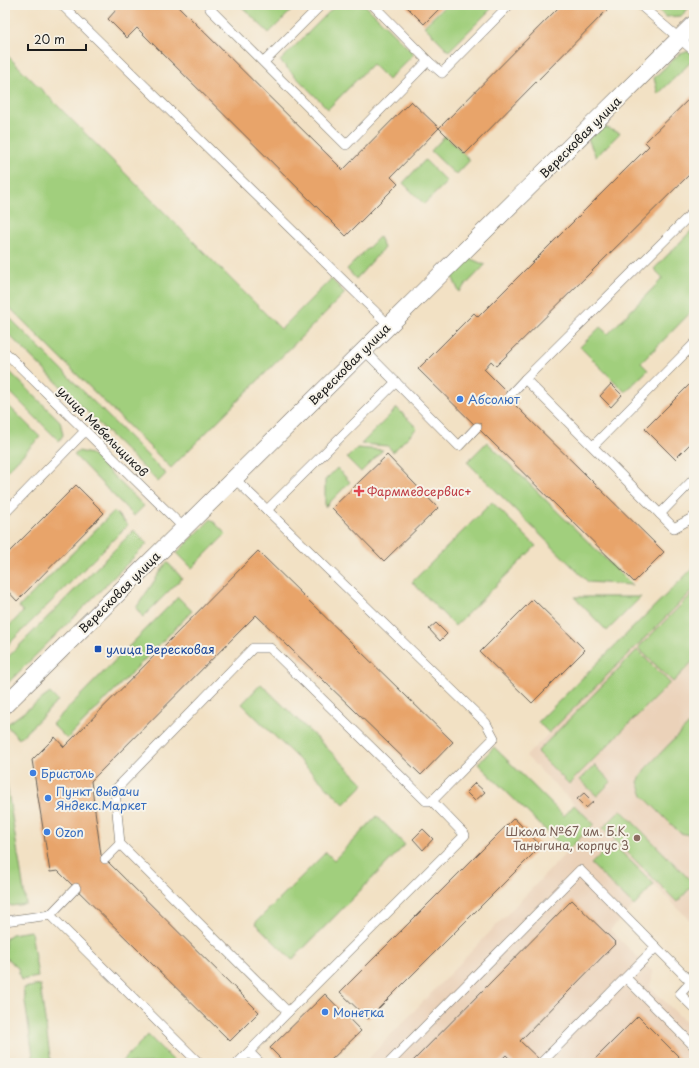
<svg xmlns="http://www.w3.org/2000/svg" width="699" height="1068" font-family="'Playpen Sans',sans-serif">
	<rect width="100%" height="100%" fill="#f7f3e8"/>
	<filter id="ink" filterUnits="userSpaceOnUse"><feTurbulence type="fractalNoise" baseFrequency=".025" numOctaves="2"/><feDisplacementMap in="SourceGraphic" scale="8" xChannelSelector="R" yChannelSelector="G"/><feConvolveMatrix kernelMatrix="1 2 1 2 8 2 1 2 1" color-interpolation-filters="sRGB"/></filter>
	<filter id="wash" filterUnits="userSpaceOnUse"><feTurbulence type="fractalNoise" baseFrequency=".012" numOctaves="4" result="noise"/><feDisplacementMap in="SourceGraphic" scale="16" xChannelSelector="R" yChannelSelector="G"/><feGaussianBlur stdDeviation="0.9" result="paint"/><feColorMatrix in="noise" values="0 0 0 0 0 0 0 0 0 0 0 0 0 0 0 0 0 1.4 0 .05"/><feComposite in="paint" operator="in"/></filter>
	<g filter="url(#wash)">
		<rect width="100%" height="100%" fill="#f2e1c4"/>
		<path fill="#ebd2b9" d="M694,589v331l-2,2 -38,-37 -44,45 43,42 -3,15 44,43v33h-330l230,-239 -68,-68z"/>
		<g fill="#a1cf7d" stroke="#5e764c">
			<path d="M240,5h44l7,6 -22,22z"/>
			<path d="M336,5h29l49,49 -26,26 -16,-16 -44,45 -48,-48z"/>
			<path d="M446,5h49l-46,46 -25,-25z"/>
			<path d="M655,5h37l-11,11 -16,1z"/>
			<path d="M689,51l5,5v3l-36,35 -4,-16 24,-23z"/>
			<path d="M5,53l276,276 50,-50 14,14 -174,175 -166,-165z"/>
			<path d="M602,126l18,7 -24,24 -8,-18z"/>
			<path d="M445,136l25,24 -14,15 -25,-24z"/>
			<path d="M425,160l22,22 -23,22 -21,-21z"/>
			<path d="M694,228v81l-53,54 7,7 -23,22 -45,-45 20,-20 8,7 55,-56 -9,-9z"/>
			<path d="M379,237l5,11 -28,31 -9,-10z"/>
			<path d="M469,258l16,7 -26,27 -7,-16z"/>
			<path d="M5,313l161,161 -8,8 -153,-151z"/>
			<path d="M5,367l55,54 3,14 -4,6 -54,-54z"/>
			<path d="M5,402l35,35 -35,36z"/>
			<path d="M397,408l20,20 -24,24 -5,-6 -27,-2z"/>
			<path d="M487,442l145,143 -44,-3 -121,-120z"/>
			<path d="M357,448l26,2 -22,22 -14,-14z"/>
			<path d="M79,451l12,3 53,52 -10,10 -60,-61z"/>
			<path d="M337,468l13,14 -25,25v-27z"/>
			<path d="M492,502l44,44 -81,80 -43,-44z"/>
			<path d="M114,511l14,14 -123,123v-18l18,-18 -4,-5z"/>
			<path d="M211,519l15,15 -34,34 -15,-15z"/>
			<path d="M134,530l13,14 -142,142v-26z"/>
			<path d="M167,562l15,16 -39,39 -7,-9z"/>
			<path d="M694,567v22l-145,144 -11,-11z"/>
			<path d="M694,592v68l-21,22 -35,-34z"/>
			<path d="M178,597l14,14 -125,128 -15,-15z"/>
			<path d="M574,597h67l-34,34z"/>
			<path d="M637,650l33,33 -101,101 -32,-32z"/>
			<path d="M261,684l103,100 -20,20 -102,-100z"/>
			<path d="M50,693l8,8 -39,38 -13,-14z"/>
			<path d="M694,719v117l-14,-3 -37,-37 -5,-14 7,-13z"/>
			<path d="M494,747l70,69 10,-11 20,19 -27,27 -89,-87z"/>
			<path d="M595,765l16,17 -14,14 -17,-16z"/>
			<path d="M5,773l21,131 -15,2 -6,-5z"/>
			<path d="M621,810l73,74 -17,18 -74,-74z"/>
			<path d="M377,816l28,29 -113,115 -37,-37 71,-71 8,8z"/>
			<path d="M612,843l42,41 -20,22 -43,-42z"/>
			<path d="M31,931l7,46 -17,3 -3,-12 -13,-11v-18l7,-5z"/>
			<path d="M40,985l11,78h-17l-11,-75z"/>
			<path d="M148,1035l28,28h-56z"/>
		</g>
		<g id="blocks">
			<g fill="#e8a46a">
				<path d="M111,5h71l-3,2 164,163 68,-69 28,27 -48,49 7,7 -52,52 -209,-208 -10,10 -19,-19 8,-9z"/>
				<path d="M405,5h38l-19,19z"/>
				<path d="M561,5h51l-147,149 -26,-26z"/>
				<path d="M694,94v76l-198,196 -5,-5 -7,8 34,34 -2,3 148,146 -30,30 -216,-213 56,-56 4,4 171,-171 -4,-4z"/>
				<path d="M694,380v60l-19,19 -30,-30z"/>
				<path d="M611,384l11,11 -11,12 -11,-11z"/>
				<path d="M387,455l51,53 -54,53 -52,-53z"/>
				<path d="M76,485l28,28 -87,88 -12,-13v-32z"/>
				<path d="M258,551l195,191 -32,33 -165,-160 -165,166 10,74 158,157 -29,29 -172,-170 -8,1 -18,-112 23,-23 9,10z"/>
				<path d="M533,599l52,51 -53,53 -52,-51z"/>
				<path d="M436,623l11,11 -7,7 -11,-12z"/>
				<path d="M475,783l10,9 -10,9 -9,-9z"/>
				<path d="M584,793l9,9 -7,6 -9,-9z"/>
				<path d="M514,818l27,28 -173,173 -28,-27z"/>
				<path d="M423,829l10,10 -10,11 -10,-11z"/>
				<path d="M572,900l44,43 -96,98 23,22h-29l-8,-8 -8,8h-87z"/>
				<path d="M325,994l36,37 -33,32h-43l-15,-15z"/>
				<path d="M638,1016l47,47h-94z"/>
			</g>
		</g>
	</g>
	<g filter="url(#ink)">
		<use href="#blocks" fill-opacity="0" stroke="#676157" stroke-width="1"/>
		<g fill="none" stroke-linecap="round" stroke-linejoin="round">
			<defs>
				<g id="service">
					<path d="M62,5l327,320"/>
					<path d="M213,5l-3,4 136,136 82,-84 14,12 67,-68"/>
					<path d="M373,5l55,56"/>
					<path d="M640,5l54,46"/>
					<path d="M264,62l57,-57"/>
					<path d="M694,211l-169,168 149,149 20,-11"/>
					<path d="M364,350l95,96 18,-19"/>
					<path d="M5,352l179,176"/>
					<path d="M510,395l15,-16"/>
					<path d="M593,446l101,-102"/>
					<path d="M234,478l252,245 8,15 -62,63h-6l-156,-153h-17l-138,142 5,54 168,168 177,-177 -33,-34"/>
					<path d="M267,510l129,-128"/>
					<path d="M5,513l80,-82"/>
					<path d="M660,514l34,-35"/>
					<path d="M105,859l15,-15"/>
					<path d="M50,915l149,148"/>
					<path d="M5,921l45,-6 26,-27"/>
					<path d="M656,947l35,35 -11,12 14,14"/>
					<path d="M626,978l68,68"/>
					<path d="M249,1052l11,11"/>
					<path d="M238,1063l50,-51"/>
					<path d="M389,1063l191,-193 76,77 -115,116"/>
				</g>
				<path id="minor" d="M5,705l689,-681"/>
			</defs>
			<use href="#service" stroke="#676157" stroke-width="10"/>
			<use href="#minor" stroke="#676157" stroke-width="18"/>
			<use href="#service" stroke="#fff" stroke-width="9"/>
			<use href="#minor" stroke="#fff" stroke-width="17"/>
		</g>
	</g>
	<g fill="#3f7fe0" stroke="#f7f3e8" stroke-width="1.5">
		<circle cx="460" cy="399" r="4"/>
		<circle cx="33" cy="773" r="4"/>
		<circle cx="48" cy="798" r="4"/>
		<circle cx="47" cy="832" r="4"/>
		<circle cx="325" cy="1012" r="4"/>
	</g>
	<path fill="#e0444e" stroke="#f7f3e8" stroke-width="1.5" d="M357 485h4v4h4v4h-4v4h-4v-4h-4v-4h4z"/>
	<rect fill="#1a4fb4" stroke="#f7f3e8" stroke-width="1.5" x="94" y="645" width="8" height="8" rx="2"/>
	<circle fill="#8d6e63" stroke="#f7f3e8" stroke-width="1.5" cx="637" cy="838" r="4"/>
	<g text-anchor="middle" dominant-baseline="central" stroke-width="4" stroke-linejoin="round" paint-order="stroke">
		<g font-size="12" fill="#1c1c1c" stroke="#f7f3e8">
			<text transform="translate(580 137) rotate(-45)">Вересковая улица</text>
			<text transform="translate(349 364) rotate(-45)">Вересковая улица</text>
			<text transform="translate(103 431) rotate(45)">улица Мебельщиков</text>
			<text transform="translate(119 592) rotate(-45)">Вересковая улица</text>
		</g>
		<g font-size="12" fill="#366cbe" stroke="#f7f3e8" text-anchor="start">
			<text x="468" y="399">Абсолют</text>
			<text x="41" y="773">Бристоль</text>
			<text x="56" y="791">Пункт выдачи<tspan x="56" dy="14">Яндекс.Маркет</tspan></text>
			<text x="55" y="832">Ozon</text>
			<text x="333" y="1012">Монетка</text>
		</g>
		<g font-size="12" fill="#be3a42" stroke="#f7f3e8" text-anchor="start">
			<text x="367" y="491">Фарммедсервис+</text>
		</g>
		<g font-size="12" fill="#164399" stroke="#f7f3e8" text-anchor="start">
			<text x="106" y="649">улица Вересковая</text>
		</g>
		<g font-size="12" fill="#785e54" stroke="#f7f3e8" text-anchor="end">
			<text x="629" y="831">Школа №67 им. Б.К.<tspan x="629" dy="14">Таныгина, корпус 3</tspan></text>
		</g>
	</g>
	<rect width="699" height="1068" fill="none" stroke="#f7f3e8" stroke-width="20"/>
	<path d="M28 44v6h58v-6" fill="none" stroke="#1c1c1c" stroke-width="2"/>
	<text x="34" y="44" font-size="12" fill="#1c1c1c" stroke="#f7f3e8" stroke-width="3" paint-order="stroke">20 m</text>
</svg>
